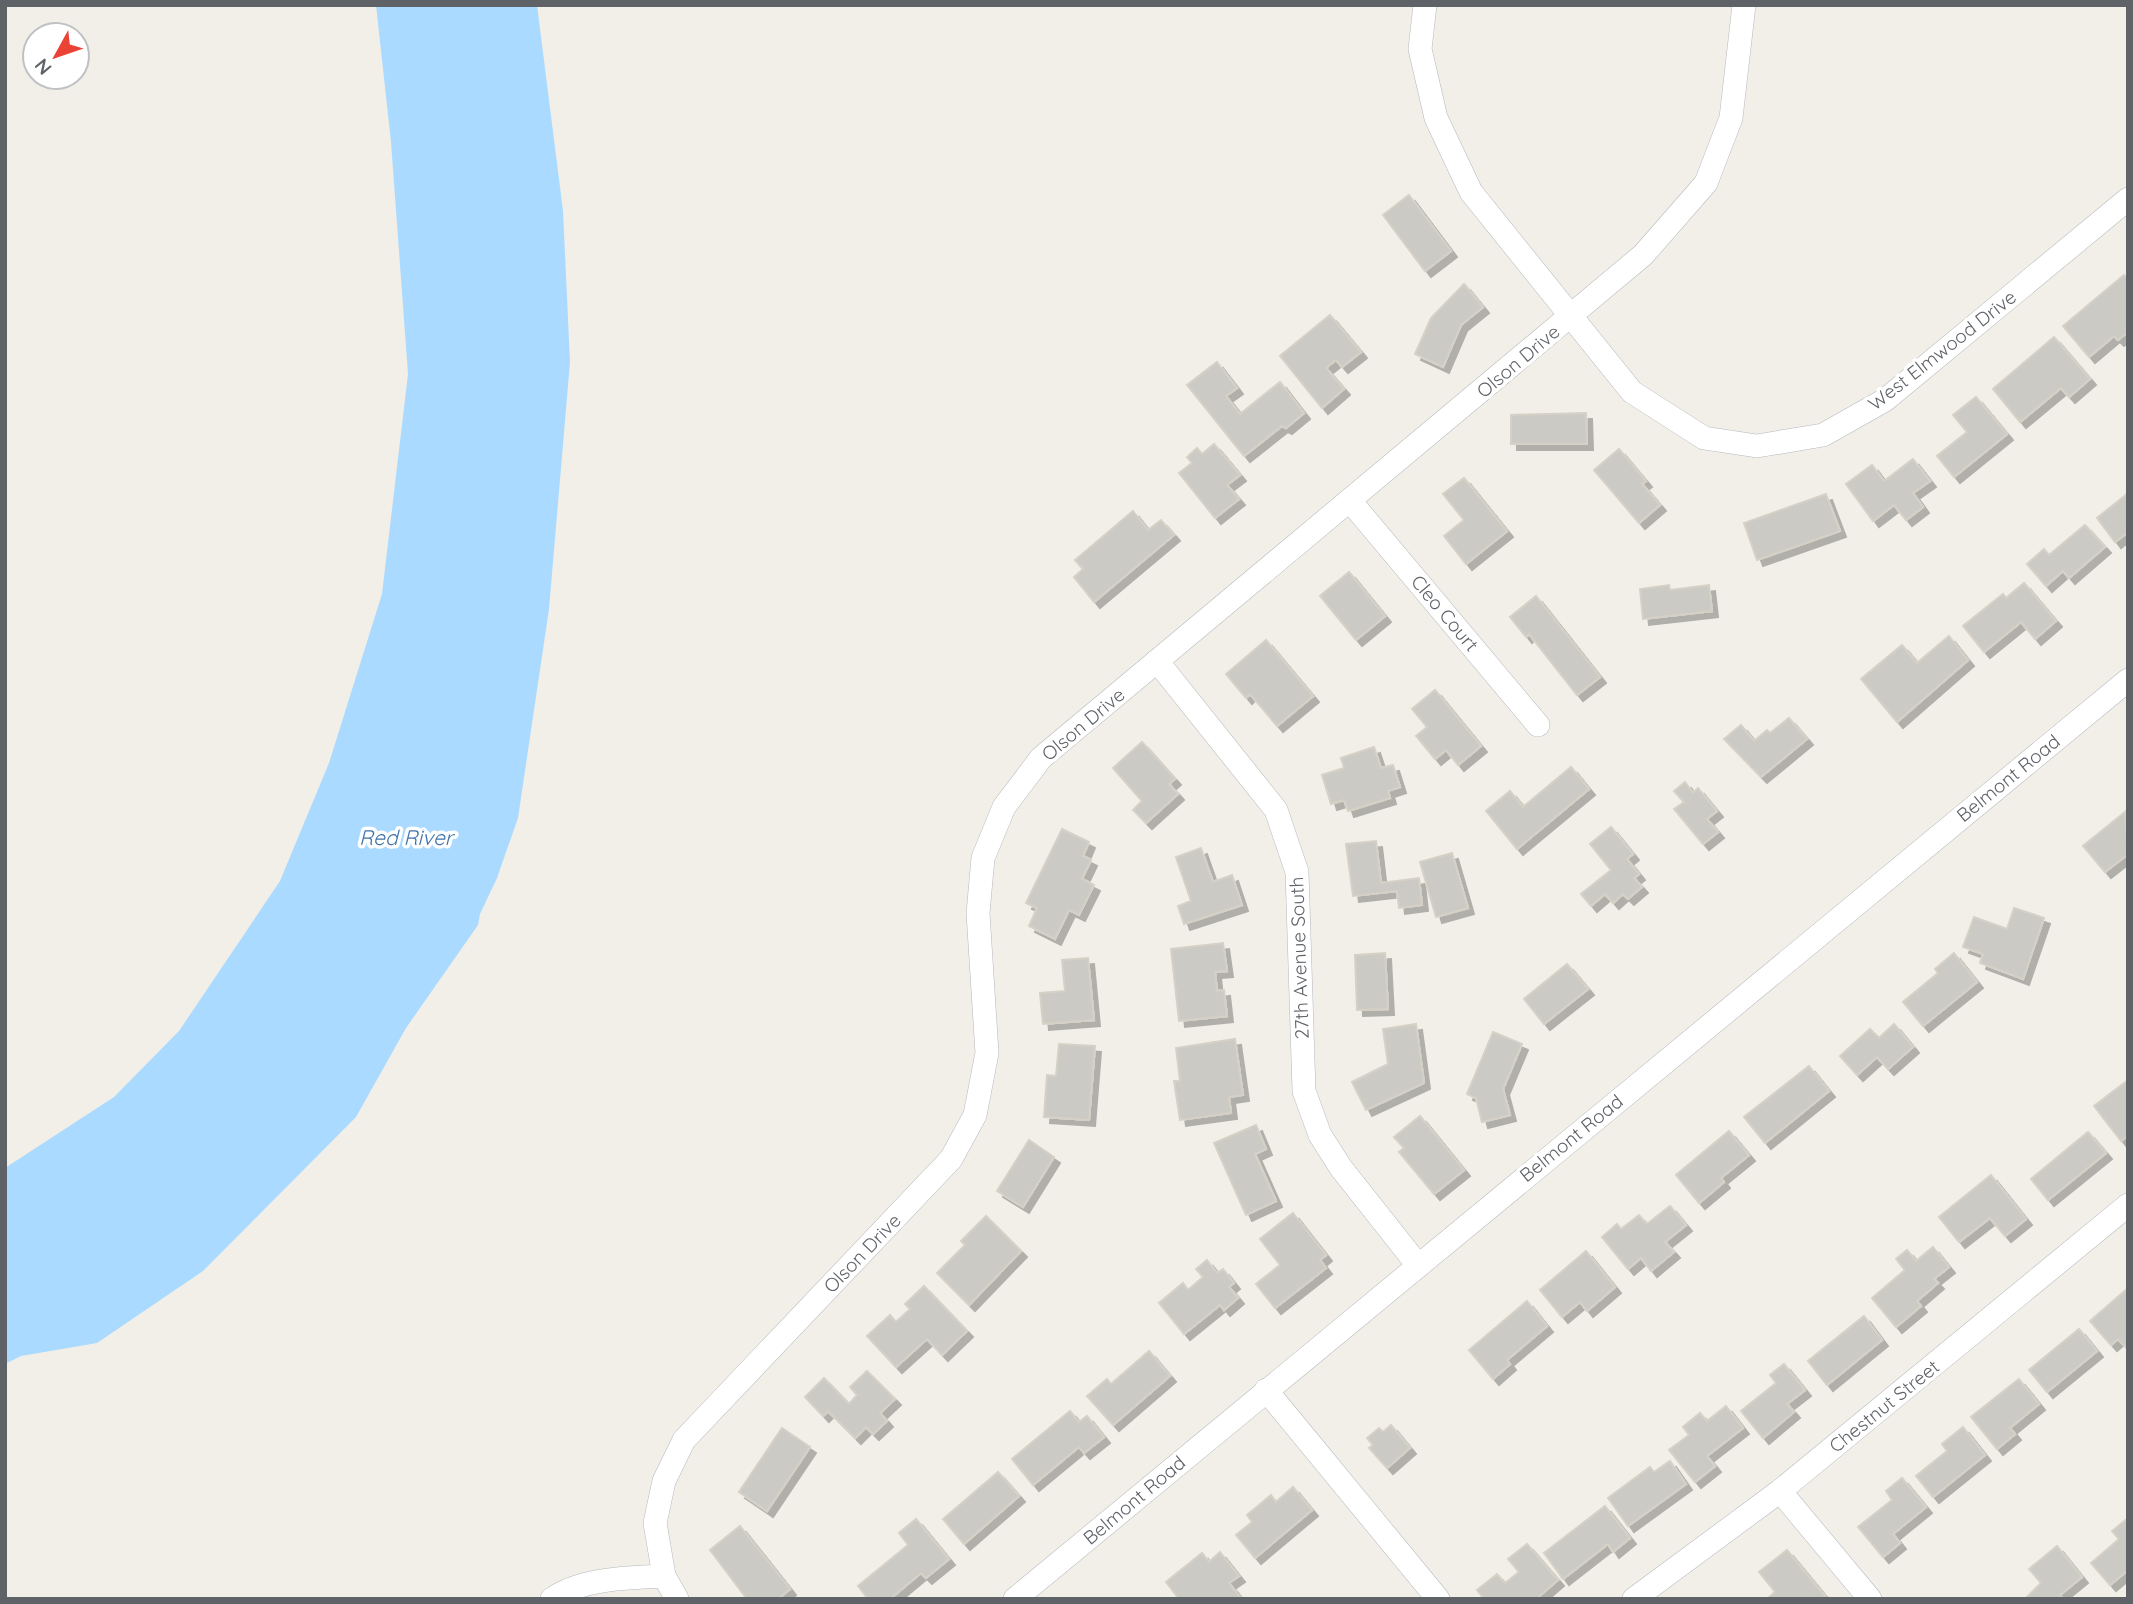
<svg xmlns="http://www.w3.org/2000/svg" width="2133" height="1604" font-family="Quicksand,sans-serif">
	<defs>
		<filter id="shadow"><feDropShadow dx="6" dy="6" stdDeviation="0" flood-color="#0004"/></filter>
	</defs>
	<rect width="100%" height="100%" fill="#f1efe8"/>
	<path fill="#aadaff" d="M376,5h161l26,206 7,151 -21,247 -31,209 -21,60 -17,36 -2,11 -72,103 -50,89 -153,154 -106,72 -76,13 -16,8v-196l109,-71 65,-66 101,-150 49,-118 53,-169 26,-220 -17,-232z"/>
	<g fill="#cccac5" stroke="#d6d1c6" stroke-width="2" filter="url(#shadow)">
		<path d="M1409,195l42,56 -26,20 -42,-56z"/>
		<path d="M2124,275l4,5v52l-10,8 -4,-4 -25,21 -26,-31z"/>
		<path d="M1464,284l19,23 -22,18 -18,42 -28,-13 16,-36z"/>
		<path d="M1330,315l31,37 -19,15 -6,-7 -10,8 18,21 -22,19 -42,-52z"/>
		<path d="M2054,337l36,42 -21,18 -8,-9 -41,34 -27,-33z"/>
		<path d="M1217,362l20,26 -11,8 14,18 40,-32 24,31 -18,15 -4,-2 -38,30 -57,-71z"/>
		<path d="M1976,397l31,37 -53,43 -17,-21 30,-24 -14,-17z"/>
		<path d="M1586,413l1,31h-76v-29z"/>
		<path d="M1214,444l26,31 -13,10 12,14 -24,19 -36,-45 13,-10 -5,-6 10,-9 5,6z"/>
		<path d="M1619,449l27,32 -4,3 18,21 -21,18 -45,-53z"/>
		<path d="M1913,459l17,22 -17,12 10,14 -17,13 -12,-15 -21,16 -27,-37 26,-19 12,16z"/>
		<path d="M1464,478l43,53 -41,33 -22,-28 20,-16 -21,-26z"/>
		<path d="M2128,493v39l-13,10 -18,-24z"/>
		<path d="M1826,494l14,37 -83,29 -13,-37z"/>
		<path d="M1133,511l15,19 13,-10 13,15 -80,67 -20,-25 9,-8 -8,-9z"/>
		<path d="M2085,525l20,22 -36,31 -6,-7 -17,15 -19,-22 17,-15 5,6z"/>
		<path d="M1349,572l36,44 -29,24 -36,-44z"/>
		<path d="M2024,583l32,38 -21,18 -14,-17 -37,30 -21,-26 40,-32 3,4z"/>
		<path d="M1669,585l1,5 39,-5 3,26 -69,8 -3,-30z"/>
		<path d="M1536,596l64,81 -23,18 -48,-61 -3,3 -16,-20z"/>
		<path d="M1949,636l19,24 -71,62 -36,-43 41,-34 15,18z"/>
		<path d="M1266,640l47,56 -36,30 -27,-32 -4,4 -20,-24z"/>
		<path d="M1435,690l46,56 -23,19 -12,-15 -11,9 -19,-23 11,-9 -15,-18z"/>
		<path d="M1789,718l18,21 -46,38 -37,-38 17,-14 13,16 13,-11 3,3z"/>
		<path d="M1142,742l33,37 -6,5 9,10 -32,29 -13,-13 9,-9 -29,-33z"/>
		<path d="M1374,747l7,21 12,-3 7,22 -12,4 2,7 -42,13 -4,-11 -13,4 -9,-29 22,-7 -3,-10z"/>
		<path d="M1571,767l18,22 -72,60 -31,-38 24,-20 13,16z"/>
		<path d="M1685,782l8,11 5,-5 19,23 -10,8 11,13 -15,12 -29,-35 10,-7 -10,-11z"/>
		<path d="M2125,812l3,42 -23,18 -22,-26z"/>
		<path d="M1611,827l22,27 -6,5 12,15 -5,4 8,9 -14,12 -5,-5 -10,9 -8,-9 -14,12 -10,-12 30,-24 -21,-26z"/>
		<path d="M1062,829l27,13 -6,14 8,4 -9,19 12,6 -15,30 -10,-5 -14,29 -26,-13 8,-18 -11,-5z"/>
		<path d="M1376,841l5,42 38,-5 3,27 -23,3 -2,-17 -44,5 -7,-52z"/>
		<path d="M1201,848l12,34 19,-7 10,30 -58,19 -6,-18 13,-5 -15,-44z"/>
		<path d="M1452,853l16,55 -32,9 -16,-55z"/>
		<path d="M2014,908l30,10 -21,61 -43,-16 3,-9 -20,-7 11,-30 33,12z"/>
		<path d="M1223,943l4,28 -12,1 2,19 7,-1 3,26 -48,5 -8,-72z"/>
		<path d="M1385,953l3,56 -31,1 -2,-55z"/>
		<path d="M1954,953l23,29 -54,44 -20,-24 35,-29 -3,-4z"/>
		<path d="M1088,958l6,62 -51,4 -3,-31 25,-2 -3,-31z"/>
		<path d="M1567,964l21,25 -44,35 -20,-25z"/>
		<path d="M1416,1024l8,59 -58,27 -14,-28 36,-18 -5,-35z"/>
		<path d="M1894,1024l19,23 -25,22 -11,-12 -20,18 -17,-19 30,-27 9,9z"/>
		<path d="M1493,1032l29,12 -19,45 7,26 -28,7 -6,-24 -9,-4z"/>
		<path d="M1235,1039l8,56 -14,2 2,16 -51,7 -6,-39h6l-4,-33z"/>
		<path d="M1059,1044l36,2 -6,74 -45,-3 3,-42 9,1z"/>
		<path d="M1809,1066l20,25 -64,52 -21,-26z"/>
		<path d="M2128,1080v55l-7,6 -27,-35z"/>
		<path d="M1420,1116l44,54 -30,24 -35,-42 5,-4 -10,-11z"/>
		<path d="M1256,1125l10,24 -11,5 21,47 -30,14 -32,-72z"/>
		<path d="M1729,1131l20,24 -28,23 3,4 -25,21 -23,-28z"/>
		<path d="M2088,1132l18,21 -58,47 -17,-21z"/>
		<path d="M1029,1140l25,17 -31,50 -26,-16z"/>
		<path d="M1991,1175l35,44 -21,17 -15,-18 -31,24 -20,-25z"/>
		<path d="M1670,1206l16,19 -21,17 9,10 -23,19 -10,-13 -13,11 -26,-32 15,-13 4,5 18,-14 8,9z"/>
		<path d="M1293,1213l33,42 -6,5 6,8 -51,40 -19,-24 24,-19 -20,-26z"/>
		<path d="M986,1216l35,35 -52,54 -32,-32 28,-28 -4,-4z"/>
		<path d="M1933,1247l16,20 -15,12 4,4 -21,18 4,5 -25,21 -24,-29 33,-28 -9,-11 11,-9 9,11z"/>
		<path d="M1586,1251l29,36 -28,24 -7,-9 -18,15 -22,-27z"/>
		<path d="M1207,1260l10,13 6,-4 11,14 -5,4 9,11 -14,12 -4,-5 -36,29 -25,-31 24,-20 5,7 15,-13 -7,-8z"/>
		<path d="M924,1286l43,45 -25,24 -15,-16 -31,28 -29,-31 23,-21 6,7 14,-13 -5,-5z"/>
		<path d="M2128,1288v61l-10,-10 -7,6 -21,-24z"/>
		<path d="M1527,1301l20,25 -40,34 3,4 -17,15 -24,-29z"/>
		<path d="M1864,1316l18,24 -55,45 -19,-24z"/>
		<path d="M2079,1329l18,22 -50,41 -18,-22z"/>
		<path d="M1149,1351l21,25 -57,49 -26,-29 20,-17 4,5z"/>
		<path d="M1784,1364l21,26 -18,14 7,8 -31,26 -22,-27 35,-28 -6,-8z"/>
		<path d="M867,1371l28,28 -15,14 7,8 -14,13 -7,-7 -11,11 -27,-27 -5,5 -18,-19 19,-19 25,26 8,-9 -7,-8z"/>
		<path d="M2019,1379l20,25 -29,24 5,6 -18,15 -26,-32z"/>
		<path d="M1726,1406l17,22 -36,28 8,10 -20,16 -26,-32 20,-15 -6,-8 17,-14 7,8z"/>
		<path d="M1070,1411l9,11 8,-6 17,21 -20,16 -5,-6 -46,38 -21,-26z"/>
		<path d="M1391,1425l19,23 -23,20 -18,-20 4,-3 -6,-7 12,-10 4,4z"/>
		<path d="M1963,1427l22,28 -52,42 -17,-21 31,-25 -5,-7z"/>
		<path d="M782,1428l28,19 -43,64 -28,-19z"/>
		<path d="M1670,1461l16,23 -58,42 -20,-28 42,-31 4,5z"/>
		<path d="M998,1472l21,24 -55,48 -21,-25z"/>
		<path d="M1902,1478l24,29 -33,27 7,9 -17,14 -25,-30 34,-27 -6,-9z"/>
		<path d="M1293,1487l19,23 -57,48 -19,-23 16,-13 -5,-7 24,-20 5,7z"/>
		<path d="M1605,1506l25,32 -17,14 -5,-8 -45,35 -19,-26z"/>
		<path d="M2128,1518v52l-18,15 -19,-22 28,-24 -7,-8z"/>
		<path d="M916,1519l33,40 -23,19 -5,-5 -31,26h-22l-10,-13 50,-41 -9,-12z"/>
		<path d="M740,1526l50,63 -12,10h-31l-37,-49z"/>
		<path d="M1527,1544l31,36 -22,19h-52l-7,-9 20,-16 8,9 14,-11 -11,-13z"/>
		<path d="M2057,1546l25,31 -22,18 3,4h-38l16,-16 -12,-14z"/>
		<path d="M1787,1550l38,46 -3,3h-55l8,-7 -16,-20z"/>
		<path d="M1220,1552l19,24 -10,7 11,14 -3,2h-58l-13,-17 36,-29 7,9z"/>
	</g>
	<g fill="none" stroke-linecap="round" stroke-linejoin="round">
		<defs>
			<g id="minor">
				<path d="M1425,5l-5,44 16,69 35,74 161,200 72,46 53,8 66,-11 62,-35 243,-201"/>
				<path d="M1351,502l187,223"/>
				<path d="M1157,661l119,149 21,62 7,219 16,44 21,33 76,96"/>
				<path d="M1266,1390l172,209"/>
				<path d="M1780,1491l90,108"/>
				<path d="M664,1576l-9,-53 9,-42 20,-41 267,-281 24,-44 12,-62 -9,-140 5,-55 21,-51 37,-49 602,-503 63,-72 25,-65 13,-113"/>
				<path d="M552,1599c30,-21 76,-21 112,-23l13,23"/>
				<path d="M1015,1599l1113,-919"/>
				<path d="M1634,1599l146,-108 348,-286"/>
			</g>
		</defs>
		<use href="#minor" stroke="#b5b8bc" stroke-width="24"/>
		<use href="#minor" stroke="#fff" stroke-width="23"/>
	</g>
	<g text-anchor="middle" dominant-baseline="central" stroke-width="7" stroke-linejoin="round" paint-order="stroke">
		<g font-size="19" fill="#5f6368" stroke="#fff">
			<text transform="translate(1942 350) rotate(-38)">West Elmwood Drive</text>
			<text transform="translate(1518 361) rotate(-40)">Olson Drive</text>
			<text transform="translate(1445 613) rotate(50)">Cleo Court</text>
			<text transform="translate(1083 724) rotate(-40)">Olson Drive</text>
			<text transform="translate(2008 778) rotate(-39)">Belmont Road</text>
			<text transform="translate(1299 958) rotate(-92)">27th Avenue South</text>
			<text transform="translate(1571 1138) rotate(-39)">Belmont Road</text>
			<text transform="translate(862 1253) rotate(-46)">Olson Drive</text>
			<text transform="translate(1884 1406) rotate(-39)">Chestnut Street</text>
			<text transform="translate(1134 1500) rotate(-40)">Belmont Road</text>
		</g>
		<g font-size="21" font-style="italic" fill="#4174aa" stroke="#fff">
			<text x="406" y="837">Red River</text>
		</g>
	</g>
	<rect width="2133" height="1604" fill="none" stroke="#5f6368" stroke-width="14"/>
	<g transform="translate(56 56) rotate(230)"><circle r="33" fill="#ffffff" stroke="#bfc1c3" stroke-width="2"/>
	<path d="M0-5L12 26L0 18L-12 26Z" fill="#ea4335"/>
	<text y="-10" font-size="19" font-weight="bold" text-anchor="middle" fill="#5f6368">N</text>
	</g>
</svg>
